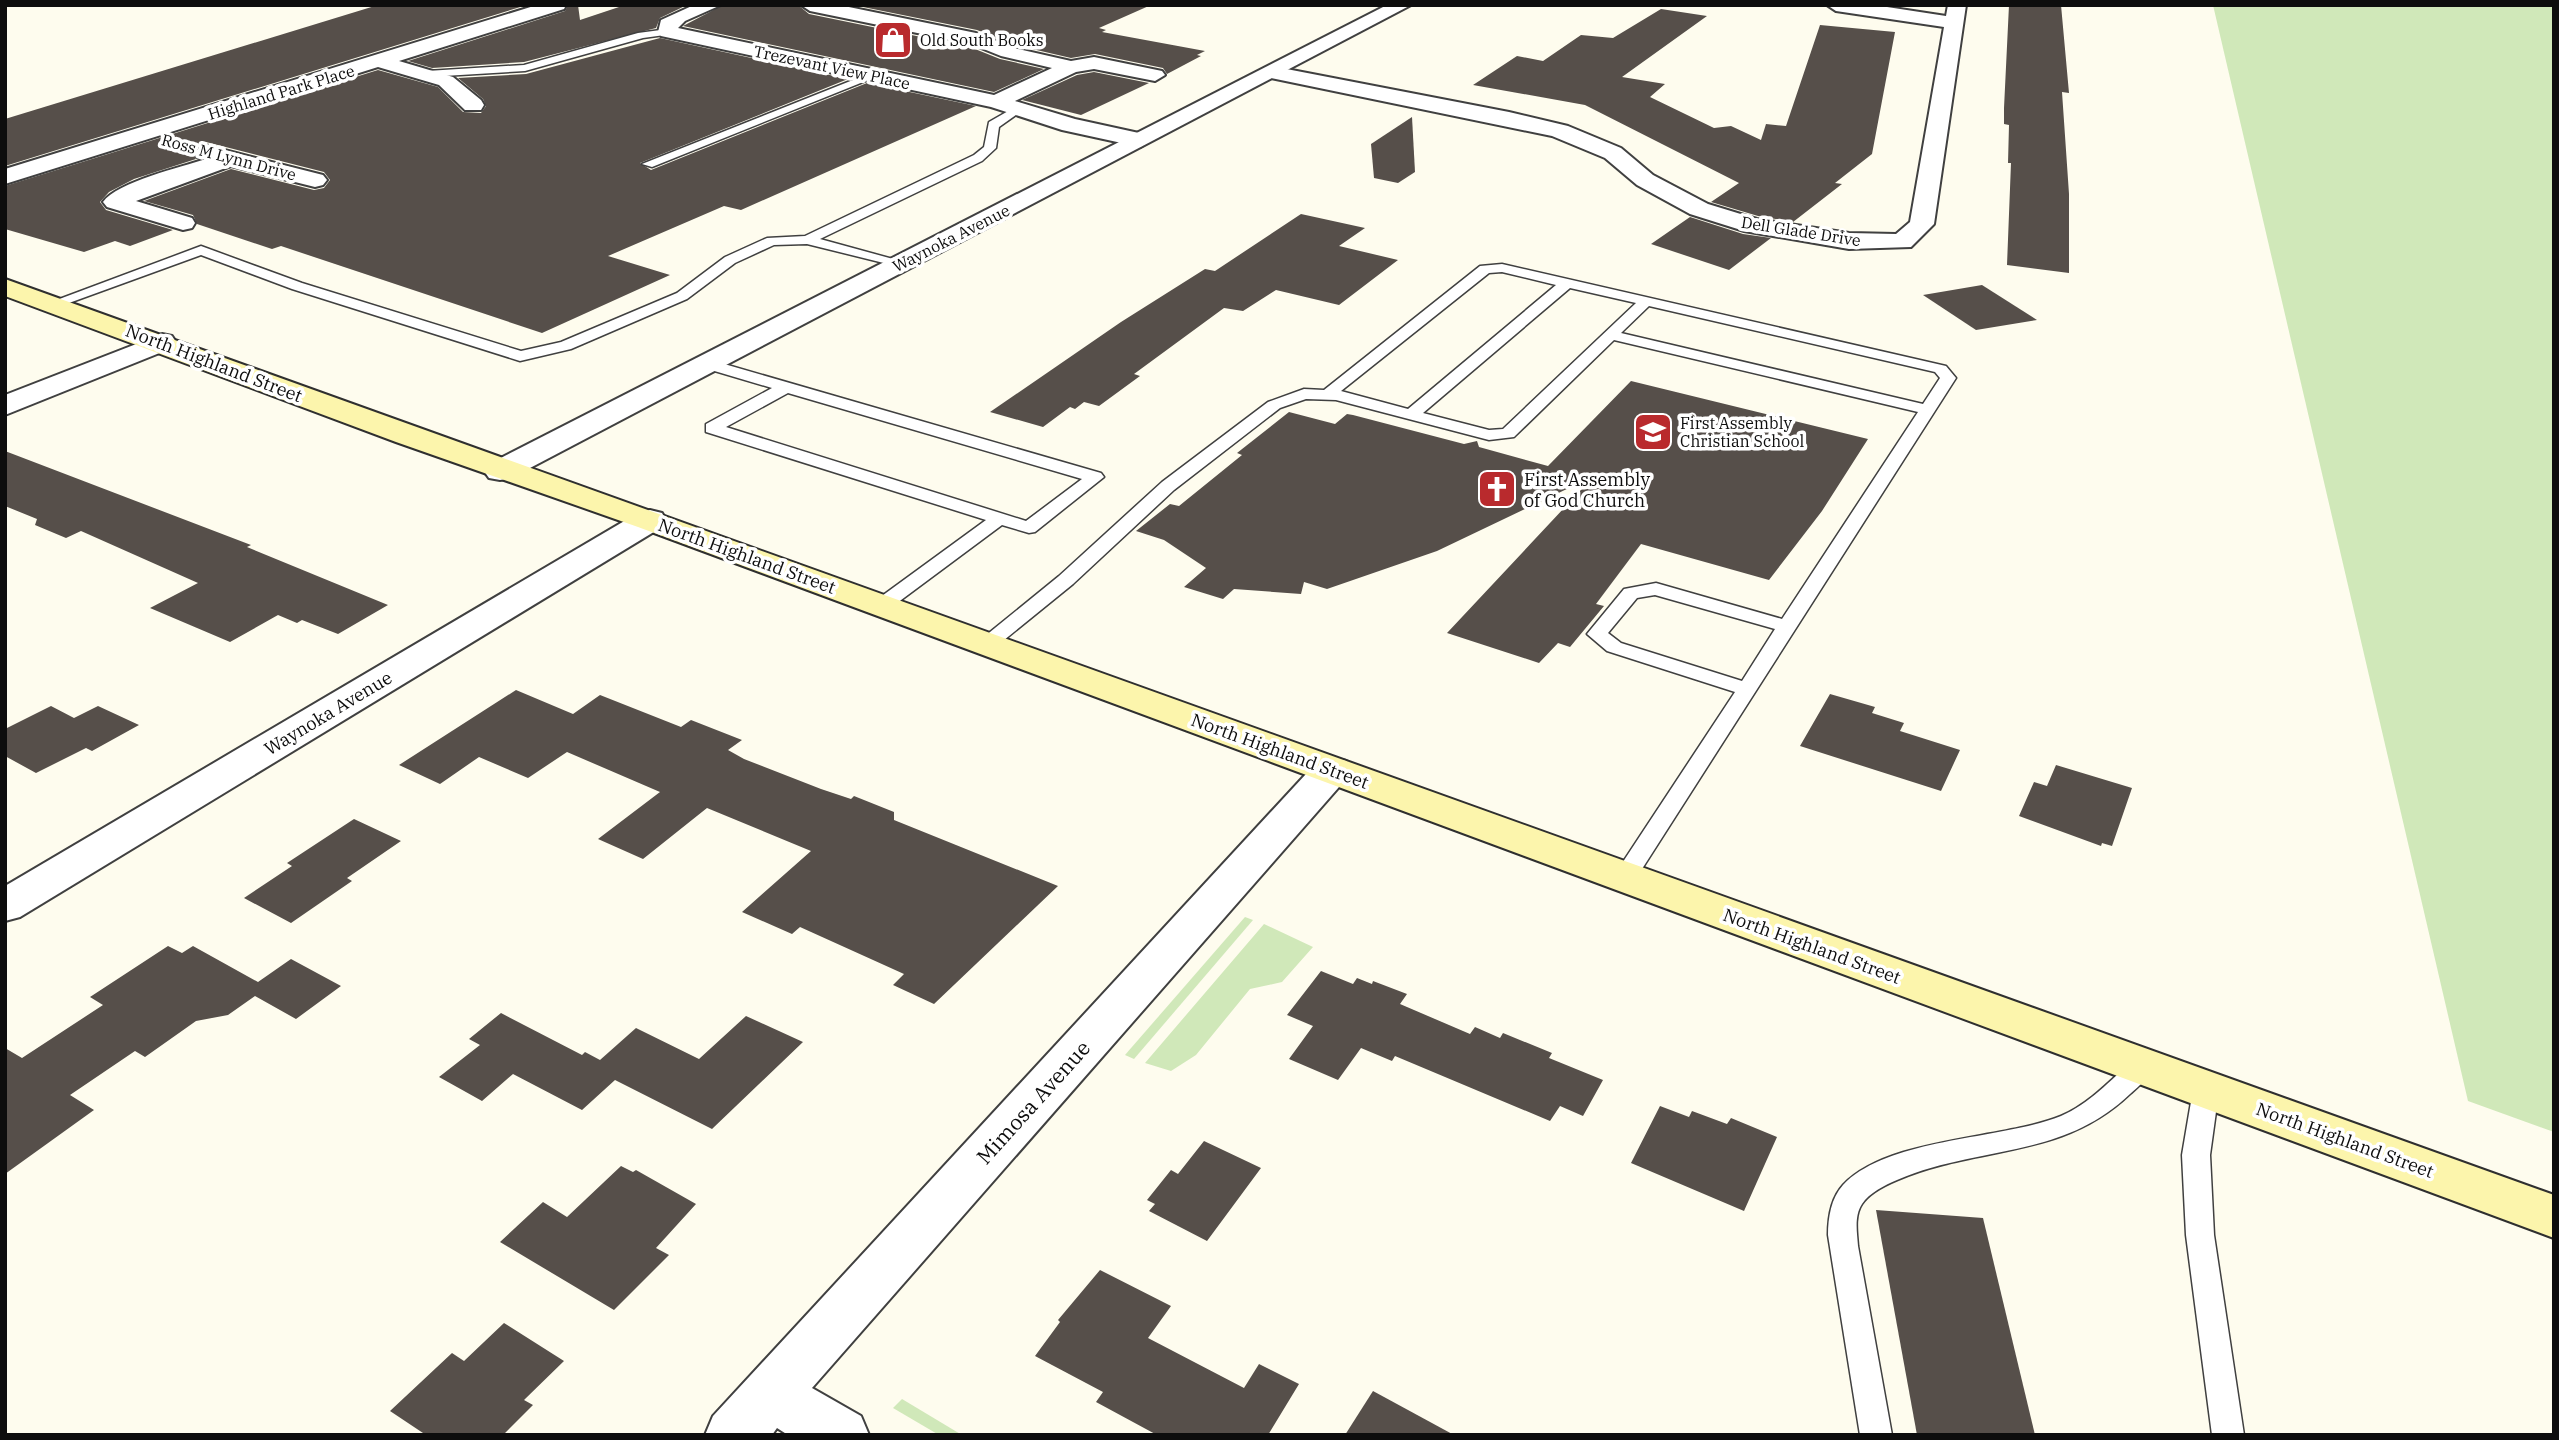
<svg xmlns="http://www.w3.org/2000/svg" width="2559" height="1440" font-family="'IBM Plex Serif',serif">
	<rect width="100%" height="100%" fill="#fefcee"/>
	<g fill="#d0e8b9">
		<path d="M2213,5h341v1127l-86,-31z"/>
		<path d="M1245,917l8,3 -119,139 -9,-4z"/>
		<path d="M1264,924l49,23 -31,35 -32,7 -54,66 -25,16 -26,-8z"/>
		<path d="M902,1399l60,36h-23l-46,-27z"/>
	</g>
	<g fill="#564f4a">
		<path d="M378,5h149l-522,161v-47z"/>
		<path d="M568,5h10l2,15 45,-15h62l-27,13 -4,10 -132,34 -92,6 -24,-7 157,-50z"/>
		<path d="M723,5h75l11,9 161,33 30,12 44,10 -50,23 -311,-66z"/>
		<path d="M853,5h298l-52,23 7,2 -4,2 103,19 -8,4 4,1 -34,18 -4,-6 -68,-14 -24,4 -56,-13 -38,-15z"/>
		<path d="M2009,5h52l8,88 -7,-1 7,102v79l-62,-8 4,-102h-3l1,-38 -5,-1v-16z"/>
		<path d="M1661,9l46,7 -85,61 43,7 -15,13 64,31 17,-2 30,14 5,-16 20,2 34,-101 75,7 -23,122 -37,29 7,1 -49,38 -35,-6 -47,-14 28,-19 -154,-78 -112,-20 44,-29 26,5 38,-26 32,3z"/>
		<path d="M660,38l188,41 -208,84 11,7 216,-87 109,23 -235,104 -17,-4 -116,50 62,19 -128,58 -261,-87 -9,3 -75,-25 -4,-9 -49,-14 87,-32 83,21 10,-2 6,-8 -6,-8 -118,-30 -15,9 5,8 -62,20 -25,13 -9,10 6,8 67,20 -43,16 -15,-5 -31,11 -79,-23v-43l373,-116 60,17 25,25 18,1 5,-7 -3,-7 -25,-21 68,-4z"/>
		<path d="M1094,72l55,11 -68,32 -59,-15 55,-25z"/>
		<path d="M1412,117l3,55 -17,11 -24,-5 -3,-34z"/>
		<path d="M1301,214l64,14 -26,18 59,14 -59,45 -63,-15 -33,21 -19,-3 -90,66 6,2 -41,30 -15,-4 -9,7 -5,-2 -27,20 -53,-15 131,-90 84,-53 10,2z"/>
		<path d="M1690,217l53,17 28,4 -42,32 -78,-26z"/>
		<path d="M1982,285l55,35 -61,10 -53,-35z"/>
		<path d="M1631,381l237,58 -46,72 -53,69 -128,-36 -45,60 8,2 -34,41 -12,-4 -19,20 -92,-30 147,-157 -157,75 -110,38 -23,-7 -3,12 -67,-5 -11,10 -39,-12 22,-19 -42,-28 -28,-9 34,-27 9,2 63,-51 -5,-2 52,-41 46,12 12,-10 6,1 111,29 13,-3 2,6 69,19z"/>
		<path d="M5,451l246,94 -4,2 141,58 -50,29 -36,-14 -5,3 -19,-8 -48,27 -80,-34 48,-25 -117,-52 -15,7 -31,-13 2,-6 -32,-13z"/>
		<path d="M516,690l57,24 27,-19 81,32 10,-7 51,20 -14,10 16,9 77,30 30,10 3,-3 40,16v8l164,66 -124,118 -41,-19 11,-11 -104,-47 -8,7 -50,-22 69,-61 -104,-43 -64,51 -45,-20 62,-47 -93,-40 -39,26 -49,-21 -39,27 -41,-19z"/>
		<path d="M1830,694l45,13 -3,6 32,10 -4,8 60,19 -19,41 -141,-45z"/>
		<path d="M51,706l23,12 24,-12 41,19 -47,26 -6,-3 -50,25 -31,-17v-27z"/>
		<path d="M2056,765l76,23 -20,58 -10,-3 -1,3 -82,-30 15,-34 13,4z"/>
		<path d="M354,819l47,22 -54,37 5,3 -61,42 -47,-25 48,-32 -5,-3z"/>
		<path d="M168,946l14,7 11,-7 65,36 33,-23 50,27 -45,33 -41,-23 -27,19 -32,6 -51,36 -10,-6 -65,44 24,15 -89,64v-126l17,10 81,-53 -13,-8z"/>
		<path d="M1321,971l32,13 4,-6 15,6 1,-3 34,13 -7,10 70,30 5,-7 25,11 3,-5 49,20 -3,5 54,22 -20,36 -23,-10 -10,15 -155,-65 -3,5 -31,-13 -23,32 -49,-21 24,-33 -26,-11z"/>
		<path d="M501,1013l81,42 3,-3 15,8 36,-32 63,31 47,-43 57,26 -91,87 -97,-49 -33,30 -69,-36 -31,27 -43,-24 41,-32 -11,-6z"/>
		<path d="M1660,1106l29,11 3,-6 35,13 4,-6 46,19 -33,74 -113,-48z"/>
		<path d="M1204,1141l57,27 -54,73 -58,-30 6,-7 -8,-4 24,-30 7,4z"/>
		<path d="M621,1166l12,6 3,-2 60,34 -40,44 13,7 -55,55 -114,-68 43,-40 24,15z"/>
		<path d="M1876,1210l107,8 52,217h-118z"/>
		<path d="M1100,1270l71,36 -23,32 96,50 15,-24 40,20 -31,51h-111l-61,-33 7,-10 -68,-36 25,-34 -2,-2z"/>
		<path d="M504,1323l60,38 -40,39 9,5 -30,30h-77l-36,-24 62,-58 12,8z"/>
		<path d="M1373,1391l81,44h-109z"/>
	</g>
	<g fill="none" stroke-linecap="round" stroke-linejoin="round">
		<defs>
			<g id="service">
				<path d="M668,29l4,1v4l-29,4 -118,33 -98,6 -6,-3 6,-3 97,-6 114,-32z"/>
				<path d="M868,74l10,2 -226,91 -10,-3z"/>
				<path d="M1017,106l6,4 -24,17 -3,21 -14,13 -162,78 84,23v6l-97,-24 -33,1 -39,18 -48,36 -116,50 -51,12 -228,-72 -91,-34 -143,52 -5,1 -7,-4 155,-58 101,37 219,68 40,-9 116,-49 48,-36 42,-19 38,-2 169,-81 10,-8 5,-25z"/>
				<path d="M1502,264l444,102 10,12 -323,505h-16l-4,-6 122,-185 -128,-41 -20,-17 37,-45 32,-6 126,36 136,-207 -304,-72 -100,97 -25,3 -153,-40 -30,-1 -26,9 -106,82 -101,94 -80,65h-14l-3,-4 3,-4 80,-65 103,-94 106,-80 36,-13 20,1 156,-124zM1502,272l54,13 -148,124 -67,-18 148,-118zM1570,288l66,15 -133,126 -14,1 -66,-17zM1649,306l286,66 5,6 -17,26 -302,-71zM1655,595l120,34 -33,52 -121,-38 -13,-10 29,-35z"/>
				<path d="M707,359l394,114 3,4 -69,55 -6,1 -27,-8 -113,84h-14l-3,-4 3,-4 111,-81 -280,-88v-8l66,-36 -71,-21v-6zM788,393l294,86 -56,42 -300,-94z"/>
				<path d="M2142,1057l9,3 4,7c-6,11 -16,19 -25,27 -69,66 -152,51 -233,86 -12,5 -28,13 -35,24 -8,12 -5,28 -4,42l34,189h-32l-32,-200c0,-17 3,-37 15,-50 46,-48 159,-45 218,-69 28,-12 50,-36 72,-56z"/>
				<path d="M2206,1080l9,3 4,7 -9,65 4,80 30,200h-32l-26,-200 -4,-80 11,-65 4,-7z"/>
			</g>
			<g id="minor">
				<path d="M537,5h29l-2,4 -165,52 54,16 28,23 3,5 -3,5h-16l-26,-25 -61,-18 -373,117v-15z"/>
				<path d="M694,5h27l-36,16 -7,7 316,67 58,-27 -51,-12 -30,-12 -161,-33 -9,-6h38l137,28 38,15 57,13 23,-4 68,14 3,4 -10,6 -61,-12 -18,3 -61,29 60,18 73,16 3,5 -11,7 -78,-17 -71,-23 -330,-71 -3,-4 3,-12z"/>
				<path d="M1827,5h47l72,11 2,-11h18l-32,219 -23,23 -62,2 -105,-18 -54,-17 -53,-29 -32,-27 -53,-22 -281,-58 -10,-6 10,-6 238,46 59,14 53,22 32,27 55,29 49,15 92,14 47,1 14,-12 34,-195 -108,-16z"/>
				<path d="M205,145l118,30 4,5 -4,5 -8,2 -84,-21 -95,35 56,17 3,5 -3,5 -9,2 -76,-23 -4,-5c14,-20 79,-35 103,-43l-9,-2 -3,-5z"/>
				<path d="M162,334l10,2 4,6 -4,6 -167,67v-20z"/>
				<path d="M650,510l12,3 4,7 -4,7 -642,390 -15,4v-35l633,-373z"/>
				<path d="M1332,758l14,3 6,9 -6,9 -534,609 49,28 8,19h-81l-11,-7 -5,7h-67l8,-19 605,-655z"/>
			</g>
			<path id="tertiary" d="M1387,5h24l-900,473 -11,2 -11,-2 -5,-7 5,-7z"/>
			<path id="secondary" d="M5,279l2549,916v43l-1916,-711 -242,-85 -391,-146z"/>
		</defs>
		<use href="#service" stroke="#404040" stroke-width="3"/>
		<use href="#minor" stroke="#404040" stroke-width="4"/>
		<use href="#tertiary" stroke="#404040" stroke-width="4"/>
		<use href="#secondary" stroke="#2f2f2f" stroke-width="4"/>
		<use href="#service" fill="#fff" fill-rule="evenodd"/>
		<use href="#minor" fill="#fff" fill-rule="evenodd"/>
		<use href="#tertiary" fill="#fff" fill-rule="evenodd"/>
		<use href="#secondary" fill="#fcf5ac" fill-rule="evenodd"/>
	</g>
	<defs>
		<symbol id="shop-square" viewBox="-11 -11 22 22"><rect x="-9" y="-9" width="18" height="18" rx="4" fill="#b92a2d" stroke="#fff"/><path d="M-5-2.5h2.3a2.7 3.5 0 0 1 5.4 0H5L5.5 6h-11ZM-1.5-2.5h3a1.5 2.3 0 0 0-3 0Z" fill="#fff"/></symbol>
		<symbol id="school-square" viewBox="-11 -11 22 22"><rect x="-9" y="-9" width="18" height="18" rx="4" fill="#b92a2d" stroke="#fff"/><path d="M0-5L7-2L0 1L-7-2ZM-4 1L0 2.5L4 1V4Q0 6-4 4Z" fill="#fff"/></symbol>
		<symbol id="church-square" viewBox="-11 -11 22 22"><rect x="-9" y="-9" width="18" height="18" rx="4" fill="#b92a2d" stroke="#fff"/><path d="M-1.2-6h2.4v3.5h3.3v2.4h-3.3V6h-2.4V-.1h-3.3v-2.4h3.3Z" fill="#fff"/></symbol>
	</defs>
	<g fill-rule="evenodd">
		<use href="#shop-square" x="871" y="18" width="44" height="44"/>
		<use href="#school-square" x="1631" y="410" width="44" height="44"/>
		<use href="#church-square" x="1475" y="467" width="44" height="44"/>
	</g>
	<g text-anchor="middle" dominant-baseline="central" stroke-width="7" stroke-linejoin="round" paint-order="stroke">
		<g font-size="16" fill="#0d0d0d" stroke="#fff" text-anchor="start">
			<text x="920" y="40">Old South Books</text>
			<text x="1680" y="423">First Assembly<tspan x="1680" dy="18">Christian School</tspan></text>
		</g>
		<g font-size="16" fill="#0d0d0d" stroke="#fff">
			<text transform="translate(832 67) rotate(12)">Trezevant View Place</text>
			<text transform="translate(281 92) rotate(-17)">Highland Park Place</text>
			<text transform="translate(229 157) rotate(15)">Ross M Lynn Drive</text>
			<text transform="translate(1801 231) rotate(9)">Dell Glade Drive</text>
			<text transform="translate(951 238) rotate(-27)">Waynoka Avenue</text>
		</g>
		<g font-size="18" fill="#0d0d0d" stroke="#fff">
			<text transform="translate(214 363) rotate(21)">North Highland Street</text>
			<text transform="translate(747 556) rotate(20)">North Highland Street</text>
			<text transform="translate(328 713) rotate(-31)">Waynoka Avenue</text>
			<text transform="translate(1280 751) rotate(20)">North Highland Street</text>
			<text transform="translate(1812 946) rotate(20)">North Highland Street</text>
			<text transform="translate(2345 1140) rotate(20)">North Highland Street</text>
		</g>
		<g font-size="18" fill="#0d0d0d" stroke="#fff" text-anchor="start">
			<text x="1524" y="479">First Assembly<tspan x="1524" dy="21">of God Church</tspan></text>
		</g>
		<g font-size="21" fill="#0d0d0d" stroke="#fff">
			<text transform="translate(1033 1102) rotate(-48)">Mimosa Avenue</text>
		</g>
	</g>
	<rect width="2559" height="1440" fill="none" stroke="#0d0d0d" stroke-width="14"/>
</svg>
